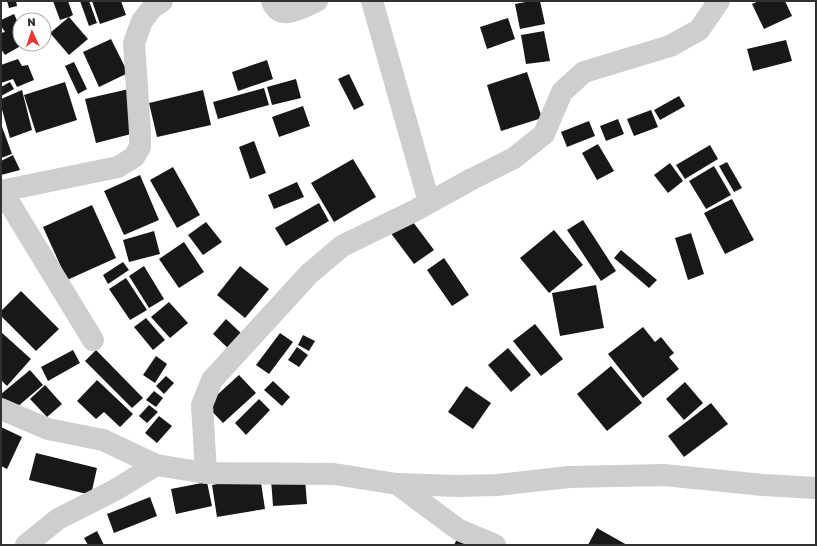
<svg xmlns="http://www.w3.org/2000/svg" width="817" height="546" font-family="'Golos Text',sans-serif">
	<rect width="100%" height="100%" fill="#fff"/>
	<g fill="#181818">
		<path d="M7,1h9l1,5 -8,2z"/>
		<path d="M53,1h15l5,14 -4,2 19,22 -19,16 -19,-22 19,-16 -9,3z"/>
		<path d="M80,1h9l8,22 -8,3z"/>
		<path d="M92,1h29l5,14 -26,9z"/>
		<path d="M531,1h9l5,23 -25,5 -5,-25z"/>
		<path d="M759,1h26l7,15 -28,13 -12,-25z"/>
		<path d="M14,14l6,13v17h4l-19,11 -4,-6v-16l4,-1 -4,-6v-6z"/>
		<path d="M508,18l7,21 -28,10 -7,-22z"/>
		<path d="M544,31l6,30 -24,3 -5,-29z"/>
		<path d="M111,39l17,34 -29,14 -16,-35z"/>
		<path d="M786,40l6,21 -39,10 -6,-22z"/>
		<path d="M18,59l4,7 6,-1 6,15 -17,7 -4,-8 -12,4v-18z"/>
		<path d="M267,60l6,19 -35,12 -6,-19z"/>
		<path d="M74,62l13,27 -9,5 -13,-28z"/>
		<path d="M527,72l15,46 -41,13 -14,-46z"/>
		<path d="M349,74l15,31 -10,5 -16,-31z"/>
		<path d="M296,79l5,19 -29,7 -5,-18z"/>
		<path d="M10,82l4,7 -13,7v-9z"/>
		<path d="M65,82l12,38 -41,13 -12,-38z"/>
		<path d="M264,88l5,17 -51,14 -5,-17z"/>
		<path d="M129,89l10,43 -43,11 -11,-44z"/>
		<path d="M22,90l10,40 -22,8 -9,-32v-7z"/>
		<path d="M203,90l8,35 -54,12 -8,-34z"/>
		<path d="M679,96l6,10 -25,14 -6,-10z"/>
		<path d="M303,106l7,20 -31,11 -7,-20z"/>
		<path d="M651,110l7,17 -24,9 -7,-17z"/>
		<path d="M618,119l6,15 -18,7 -6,-15z"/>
		<path d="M589,121l6,15 -28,11 -6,-15z"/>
		<path d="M1,124l11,30 -11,4z"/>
		<path d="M254,141l12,32 -16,6 -11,-32z"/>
		<path d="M598,144l16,27 -17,9 -15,-27z"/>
		<path d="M710,145l8,14 -33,20 -9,-14z"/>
		<path d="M13,155l7,15 -19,5v-14z"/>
		<path d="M353,159l23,38 -42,25 -23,-39z"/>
		<path d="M727,162l15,26 -8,4 -15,-26z"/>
		<path d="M670,163l13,18 -15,12 -14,-18z"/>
		<path d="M714,166l17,29 -25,14 -17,-28z"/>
		<path d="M173,167l27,48 -23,13 -27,-48z"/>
		<path d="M140,175l19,45 -35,15 -20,-44z"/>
		<path d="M297,182l7,15 -30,12 -6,-14z"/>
		<path d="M732,199l22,41 -29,14 -21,-41z"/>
		<path d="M319,203l10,18 -43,25 -11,-18z"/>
		<path d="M92,205l24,53 -49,22 -24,-53z"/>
		<path d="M410,218l24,32 -20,14 -24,-32z"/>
		<path d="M583,220l33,51 -15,10 -34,-51z"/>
		<path d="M206,222l16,20 -19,13 -15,-20z"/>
		<path d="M554,230l29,35 -34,28 -29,-35z"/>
		<path d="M154,231l6,23 -31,8 -6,-22z"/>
		<path d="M691,233l13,41 -16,6 -13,-42z"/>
		<path d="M184,242l20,30 -25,16 -20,-29z"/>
		<path d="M621,250l36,30 -8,8 -35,-30z"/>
		<path d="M444,258l25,37 -17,11 -25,-36z"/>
		<path d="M123,262l6,8 -21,14 -5,-9z"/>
		<path d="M144,266l20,33 -15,9 -20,-32z"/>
		<path d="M240,266l29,23 -24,29 -28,-23z"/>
		<path d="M126,278l21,32 -17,10 -21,-31z"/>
		<path d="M596,285l8,43 -44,8 -8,-43z"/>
		<path d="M21,291l38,38 -23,22 -35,-35v-5z"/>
		<path d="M169,302l19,21 -18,15 -19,-21z"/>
		<path d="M146,318l19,22 -12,10 -19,-23z"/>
		<path d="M226,319l17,16 -13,15 -17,-16z"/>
		<path d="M535,324l28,35 -22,17 -28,-35z"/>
		<path d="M643,327l12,15 6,-5 13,16 -5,4 10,12 -36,29 -35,-44z"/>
		<path d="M1,332l30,27 -24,27 -6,-6z"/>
		<path d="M280,333l13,9 -24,32 -13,-9z"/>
		<path d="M303,335l12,6 -6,10 -11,-6z"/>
		<path d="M297,347l11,8 -9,12 -11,-7z"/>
		<path d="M508,348l23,27 -20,17 -23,-27z"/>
		<path d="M73,350l7,13 -32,18 -7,-14z"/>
		<path d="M96,350l47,48 -11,10 -47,-47z"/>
		<path d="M156,356l11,8 -12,19 -12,-8z"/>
		<path d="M611,366l31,37 -35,28 -30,-37z"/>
		<path d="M30,370l13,15 -33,28 -9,-11v-8z"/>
		<path d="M239,375l17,18 -33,30 -17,-18z"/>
		<path d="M166,376l8,7 -10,11 -8,-8z"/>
		<path d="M97,380l36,34 -13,13 -16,-15 -8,7 -19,-18z"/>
		<path d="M273,381l17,16 -8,9 -18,-16z"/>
		<path d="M685,382l18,21 -19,17 -18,-21z"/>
		<path d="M45,385l17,19 -15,13 -17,-18z"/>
		<path d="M466,386l25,17 -18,26 -25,-17z"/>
		<path d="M154,391l9,7 -7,9 -10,-7z"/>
		<path d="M259,399l11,11 -24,25 -11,-12z"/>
		<path d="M711,403l17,21 -44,33 -16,-21z"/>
		<path d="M149,405l9,7 -11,11 -8,-7z"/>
		<path d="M159,416l13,10 -15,17 -12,-10z"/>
		<path d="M1,427l21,10 -15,32 -6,-3z"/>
		<path d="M36,453l61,15 -6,27 -62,-15z"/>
		<path d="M260,476l5,33 -48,8 -5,-32z"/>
		<path d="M305,478l2,26 -34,2 -2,-27z"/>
		<path d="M207,482l5,24 -36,8 -5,-25z"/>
		<path d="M150,497l7,19 -43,17 -7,-19z"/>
		<path d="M597,528l30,17h-39z"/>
		<path d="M97,531l7,14h-16l-4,-7z"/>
		<path d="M458,537l18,8h-22z"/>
	</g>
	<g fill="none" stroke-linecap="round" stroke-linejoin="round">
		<g stroke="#cecece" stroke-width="22">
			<path d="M272,1c7,22 31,6 45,0"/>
			<path d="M372,1l57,201"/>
			<path d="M1,191l117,-24 16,-10 6,-10v-15l-6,-89 8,-22 11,-14 9,-6"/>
			<path d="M2,191l91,149"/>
			<path d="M1,409l47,20 55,11 53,25"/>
			<path d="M206,473l-4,-68 10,-25 97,-106 33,-28 72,-35 58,-32 42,-21 30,-24 18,-42 22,-20 86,-26 29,-16 20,-29"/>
			<path d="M397,484l60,2 40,-1 72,-8 95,-2 99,10 53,3"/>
			<path d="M26,545l32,-26 57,-29 41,-25 50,8 128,1 63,10 62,46 36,15"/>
		</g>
	</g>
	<rect width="817" height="546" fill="none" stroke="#313131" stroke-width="4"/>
	<g transform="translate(32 32) rotate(357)"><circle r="19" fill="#ffffff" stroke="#adadad"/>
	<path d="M0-3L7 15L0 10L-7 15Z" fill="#e73735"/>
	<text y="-6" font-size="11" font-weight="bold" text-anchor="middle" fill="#313131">N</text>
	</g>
</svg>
